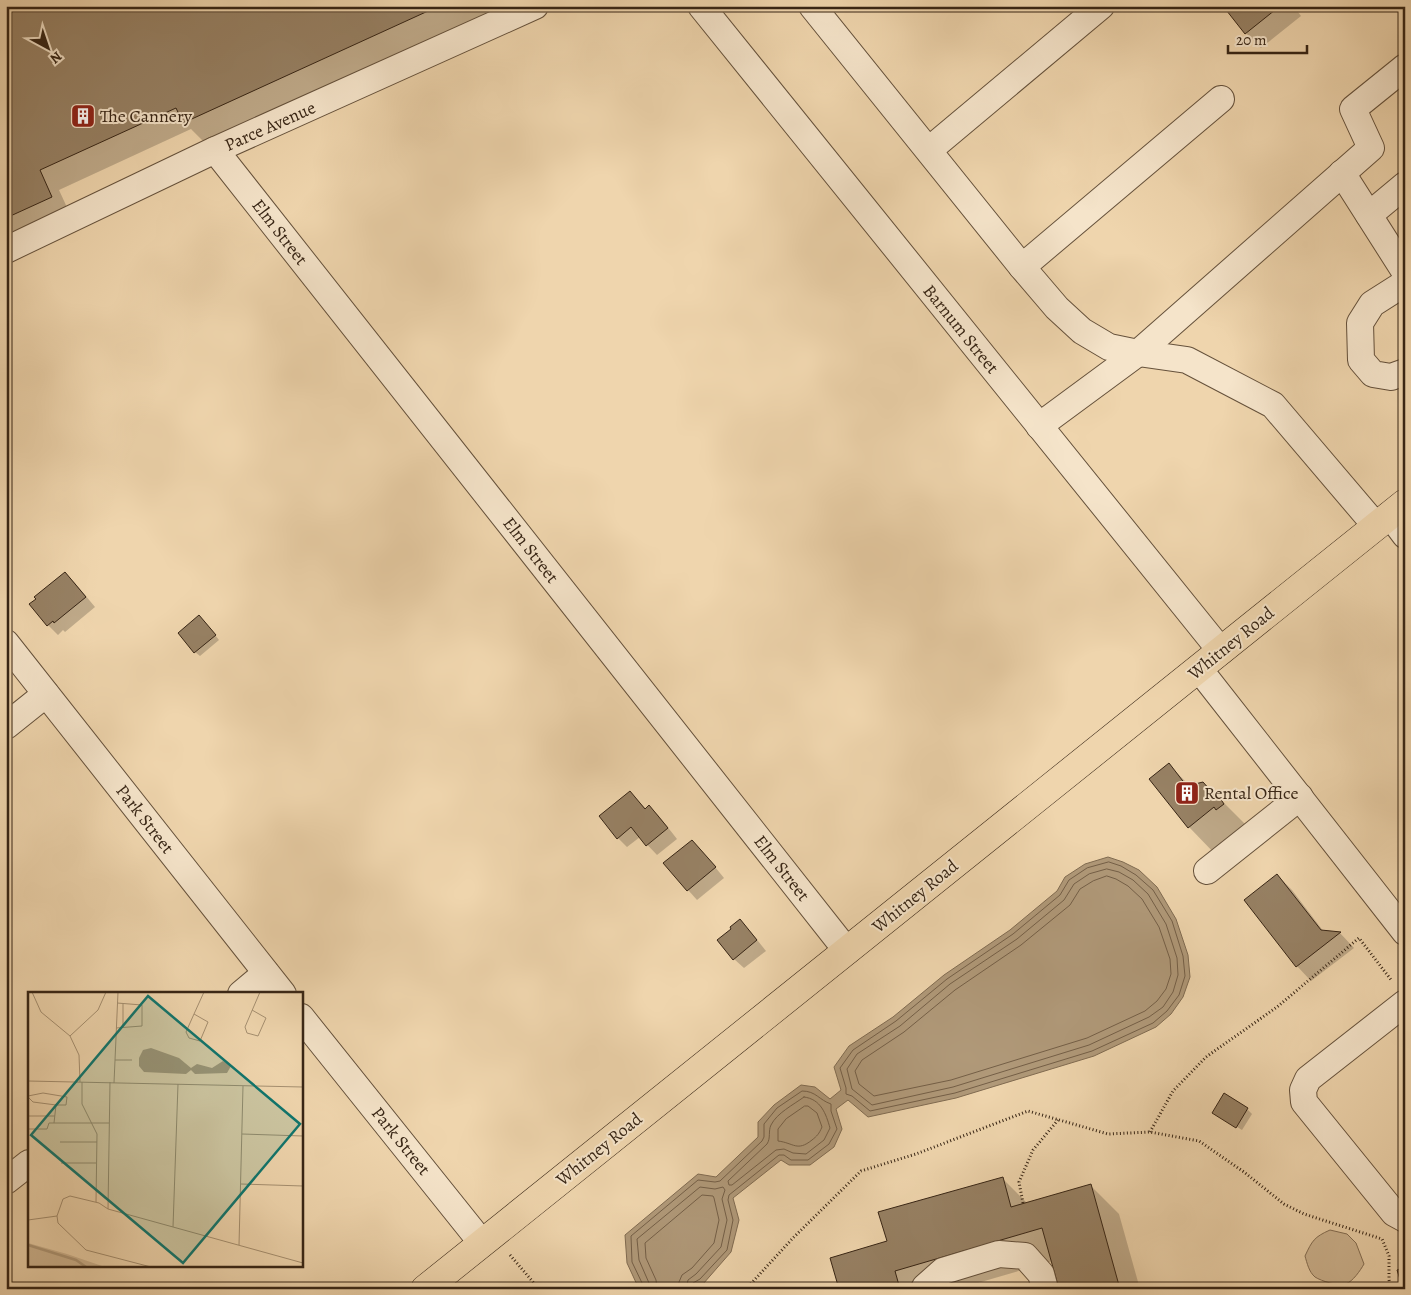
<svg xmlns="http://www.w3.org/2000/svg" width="1411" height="1295" font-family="Alegreya,serif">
	<rect width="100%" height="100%" fill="#efd5ad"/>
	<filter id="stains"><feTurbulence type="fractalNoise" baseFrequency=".004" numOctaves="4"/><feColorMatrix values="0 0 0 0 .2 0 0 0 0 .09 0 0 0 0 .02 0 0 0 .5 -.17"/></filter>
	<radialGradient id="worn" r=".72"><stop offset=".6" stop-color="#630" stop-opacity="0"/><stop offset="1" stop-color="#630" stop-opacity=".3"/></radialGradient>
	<path fill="#d0b793" stroke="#846e54" d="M1330,1230l17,4 9,9 8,21c-4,7 -11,17 -18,20 -6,3 -25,-3 -31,-7 -6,-5 -8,-14 -10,-21 7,-15 9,-19 25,-26z"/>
	<path fill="#b09979" stroke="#806b51" d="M1108,857l15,5 16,8 18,17 19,32 12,36 2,22 -7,20 -12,17 -15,13 -62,29 -138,42 -88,19 -20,-17 -12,9 6,20 -8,18 -24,18h-21l-8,-5 -48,38 6,22 -8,32 -28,32 -10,5h-54l-12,-26 -2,-28 73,-61 18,3 42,-40v-15l16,-17 27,-20 14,2 15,12 11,-9 -7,-23 15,-21 44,-29 51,-42 66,-45 47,-39 8,-14 20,-13z"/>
	<g fill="#0003">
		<path d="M6,6h535l-44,20 -12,-12 -281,128 -13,-13 -132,61 12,26 -65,31z"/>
		<path d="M1225,6h81l-8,6 3,4 -40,32 -15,-15z"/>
		<path d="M65,573l10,10 20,24 -30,25 -2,-2 -5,5 -10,-10z"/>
		<path d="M204,621l15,19 -19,16 -5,-4z"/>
		<path d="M1169,765l23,23 14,-3 43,43 -32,28 -28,-29z"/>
		<path d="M630,792l16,17 3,-3 10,10 18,23 -20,16 -17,-18 -13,10 -9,-9z"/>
		<path d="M702,851l22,27 -27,22 -32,-36z"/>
		<path d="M1277,875l15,15 32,42 16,1 14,15 -43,33 -14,-15z"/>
		<path d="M750,931l16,20 -22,17 -10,-9z"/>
		<path d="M1225,1095l22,14 5,5 -10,16 -25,-16z"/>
		<path d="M1002,1178l25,25 63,-18 29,29 21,75h-79l-8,-28 -96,28h-117l48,-47z"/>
	</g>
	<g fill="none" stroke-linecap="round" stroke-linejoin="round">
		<g stroke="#745f47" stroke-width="1">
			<path d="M1109,862l12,4 15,9 17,15 19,31 11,35 2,20 -6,19 -12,16 -14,12 -61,28 -137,42 -85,18 -18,-15 -6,-2v-6l-6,-20 13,-18 43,-29 51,-42 66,-45 47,-39 9,-15 18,-12z"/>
			<path d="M1107,869l12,3 14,8 15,14 18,30 11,34 1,17 -5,17 -10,15 -14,10 -60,28 -136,42 -81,18 -20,-16 -5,-20 10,-15 43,-28 50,-42 67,-45 47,-39 10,-16 15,-10z"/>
			<path d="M1107,876l9,3 12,7 14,13 17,28 11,32 1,15 -5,15 -9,12 -12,10 -58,27 -136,42 -77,16 -15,-12 -4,-13 7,-11 42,-28 51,-42 66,-45 49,-40 10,-16 13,-8z"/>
			<path d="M804,1097c17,2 22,17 26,31l-6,12 -18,14 -13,-1 -9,-4 -8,1 -44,35h-3l-1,-4 39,-37c4,-6 1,-13 4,-19 6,-12 22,-20 33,-28z"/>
			<path d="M805,1106h3l9,7 5,14c-3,7 -5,9 -10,13 -15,12 -18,3 -34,1v-12l8,-10z"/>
			<path d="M643,1289v-4l-11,-23 -1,-26 67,-56 17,2 5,-1 42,-40 2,-4v-13l13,-16 25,-17c14,0 17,9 29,13v7l6,18 -8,15 -21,16h-17l-7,-5h-5l-50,40 -1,5 5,20 -6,30 -27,29 -7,4 -1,6"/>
			<path d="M650,1289l-1,-6 -10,-23 -2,-21 63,-52 15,2 8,-2 2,3 -3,9 5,21 -6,27 -25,27 -8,6 -2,9"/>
			<path d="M657,1289l-1,-9 -10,-22 -1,-15 57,-48 11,1 1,2 5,22 -5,23 -22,25 -10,7 -3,7 -1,7"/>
		</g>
	</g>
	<g fill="#978164" stroke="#372515">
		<path d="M6,6h433l-256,117 -7,-15 -136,62 12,27 -46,21z"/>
		<path d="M1223,6h57l-35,28z"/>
		<path d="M65,572l21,25 -32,26 -1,-2 -6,5 -18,-22 7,-5 -2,-2z"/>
		<path d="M199,615l17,20 -22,18 -16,-20z"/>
		<path d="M1169,763l20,26 6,-5 8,-2 16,18 1,-2 4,6 -8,6 -2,-3 -26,21 -39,-49z"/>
		<path d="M630,791l15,18 4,-4 19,23 -22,18 -15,-19 -14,12 -18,-23z"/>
		<path d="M692,840l24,27 -29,24 -24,-28z"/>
		<path d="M1277,874l44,56 20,2 -45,35 -52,-67z"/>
		<path d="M740,919l17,21 -24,20 -16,-20 14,-11 -1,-2z"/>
		<path d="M1224,1093l24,15 -12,20 -24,-15z"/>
		<path d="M1003,1177l8,30 80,-23 29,105h-61l-17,-61 -147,43 5,18h-61l-9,-31 57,-17 -9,-29z"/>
		<path d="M1405,1267v22h-2l-6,-19z"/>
	</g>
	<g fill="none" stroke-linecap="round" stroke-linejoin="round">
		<defs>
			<g id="minor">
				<path d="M701,6l520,645"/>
				<path d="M812,6l210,261 35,41 25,23 27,16 29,6 49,7 86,45 103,121"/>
				<path d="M215,150l632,801"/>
				<path d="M929,150l172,-144"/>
				<path d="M1342,173l63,99"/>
				<path d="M1369,215l36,-30"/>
				<path d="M6,250l209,-100 320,-144"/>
				<path d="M1022,267l199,-168"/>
				<path d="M1405,283l-33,21 -12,19 1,37 12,14 18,3 14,-5"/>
				<path d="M1039,426l99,-73 233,-205 -18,-39 52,-42"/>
				<path d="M1390,515l15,20"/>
				<path d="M6,643l277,351"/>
				<path d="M1199,669l206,263"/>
				<path d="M6,726l40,-32"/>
				<path d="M1207,871l93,-74"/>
				<path d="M241,994l25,-21"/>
				<path d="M1405,1003l-97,76 -5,11 1,12 90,111 11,6"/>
				<path d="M301,1017l181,226"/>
				<path d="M6,1181l23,-18"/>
				<path d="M924,1289l1,-2 18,-16 56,-17 26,2 16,18 4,15"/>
			</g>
			<path id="major" d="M425,1289l980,-786"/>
		</defs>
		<use href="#minor" stroke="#65513b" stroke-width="28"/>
		<use href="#major" stroke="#372515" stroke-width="29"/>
		<g stroke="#372515" stroke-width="3" stroke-dasharray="1 2.5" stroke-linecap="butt">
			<path d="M1150,1132l23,-41 33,-34 71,-50 82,-69 33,43"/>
			<path d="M1023,1203l-4,-21 14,-32 25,-30"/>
			<path d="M510,1255l29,34"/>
			<path d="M746,1289l47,-51 68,-67 55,-17 112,-43 80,23 42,-2 49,9 45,31 40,32 20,10 78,25 7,17v24l2,9"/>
		</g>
		<use href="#minor" stroke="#f5e4ca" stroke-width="26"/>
		<use href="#major" stroke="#efd5ad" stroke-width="28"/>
	</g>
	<defs>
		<symbol id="building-square" viewBox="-11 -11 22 22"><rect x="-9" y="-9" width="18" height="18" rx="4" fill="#8f2418" stroke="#f5e4ca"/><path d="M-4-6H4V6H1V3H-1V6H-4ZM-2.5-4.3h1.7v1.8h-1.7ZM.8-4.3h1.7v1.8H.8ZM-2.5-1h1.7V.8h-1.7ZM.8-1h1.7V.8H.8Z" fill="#fff"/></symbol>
	</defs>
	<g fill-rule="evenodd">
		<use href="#building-square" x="69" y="102" width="28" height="28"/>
		<use href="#building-square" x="1173" y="779" width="28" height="28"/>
	</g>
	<g text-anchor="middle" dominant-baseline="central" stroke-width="4" stroke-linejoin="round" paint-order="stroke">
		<g font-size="18" fill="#372515" stroke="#f5e4ca" text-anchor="start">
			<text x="100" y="116">The Cannery</text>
			<text x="1204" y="793">Rental Office</text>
		</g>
		<g font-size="18" fill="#372515" stroke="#f5e4ca">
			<text transform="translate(270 126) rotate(-24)">Parce Avenue</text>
			<text transform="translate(280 232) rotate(52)">Elm Street</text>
			<text transform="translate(961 329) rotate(51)">Barnum Street</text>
			<text transform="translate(531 550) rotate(52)">Elm Street</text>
			<text transform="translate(1231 643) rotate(-39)">Whitney Road</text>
			<text transform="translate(145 819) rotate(52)">Park Street</text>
			<text transform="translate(782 868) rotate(52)">Elm Street</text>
			<text transform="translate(915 896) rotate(-39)">Whitney Road</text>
			<text transform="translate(401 1141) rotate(51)">Park Street</text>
			<text transform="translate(599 1149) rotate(-39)">Whitney Road</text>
		</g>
	</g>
	<g transform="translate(28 992)">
		<rect width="275" height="275" fill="#efd5ad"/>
		<path d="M0,251l39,11 38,13h-77z" fill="#d0b793"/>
		<path d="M123,56l28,10 12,10 6,-4 15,4 11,-7 8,5 -4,7 -32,1 -4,-4 -5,4 -42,-2 -5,-6v-8l4,-8z" fill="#b09979"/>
		<path fill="none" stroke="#b09979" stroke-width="2.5" d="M0,253l48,15 10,7"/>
		<path fill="none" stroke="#a58f70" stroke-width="1" d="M4,0l9,20 29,24 28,-26 8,-18M224,18l14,8 -8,18 -11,-3 -2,-6 15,-35M166,22l14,8 -8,19 -11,-3 -3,-6 8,-18 10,-22M88,36l26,-2v-21l-25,-2M95,36v-24M42,44l9,19 1,27M87,68h17M0,89l275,6M54,90v22l15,30 -1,68M86,91l4,-91M0,104l15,-3 24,4 -1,8h-10l-2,18M0,105l5,5 23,3M0,124h27M0,137h19l2,-6h60M214,142l61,2M32,150h37M33,171h35M213,192l62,2M80,217l2,-127M0,228l29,-4M145,235l5,-143M211,253l4,-159M123,275l-65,-17 -28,-27 -1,-7 6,-17 7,-3 29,7 9,6 195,54"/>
		<path fill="#0f766e" fill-opacity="0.15" stroke="#0f766e" stroke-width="2.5" d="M120,4l152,128 -117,139 -152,-128z"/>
		<rect width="275" height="275" fill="none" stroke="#372515" stroke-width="2.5"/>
	</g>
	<rect width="1411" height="1295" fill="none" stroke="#efd5ad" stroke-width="25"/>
	<rect x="8" y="8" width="1396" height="1280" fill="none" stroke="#372515" stroke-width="2.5"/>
	<rect x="12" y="12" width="1386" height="1270" fill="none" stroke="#372515"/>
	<g transform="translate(48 48) rotate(140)" stroke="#f5e4ca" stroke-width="4" paint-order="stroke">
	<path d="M0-4L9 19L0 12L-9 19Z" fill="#372515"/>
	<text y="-8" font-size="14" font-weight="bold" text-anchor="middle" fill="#372515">N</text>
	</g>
	<path d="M1228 45v8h79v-8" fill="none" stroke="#372515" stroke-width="2.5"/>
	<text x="1236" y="45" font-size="15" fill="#372515" stroke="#f5e4ca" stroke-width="4" paint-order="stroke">20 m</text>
	<rect width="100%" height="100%" filter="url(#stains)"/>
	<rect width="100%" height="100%" fill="url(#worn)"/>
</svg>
